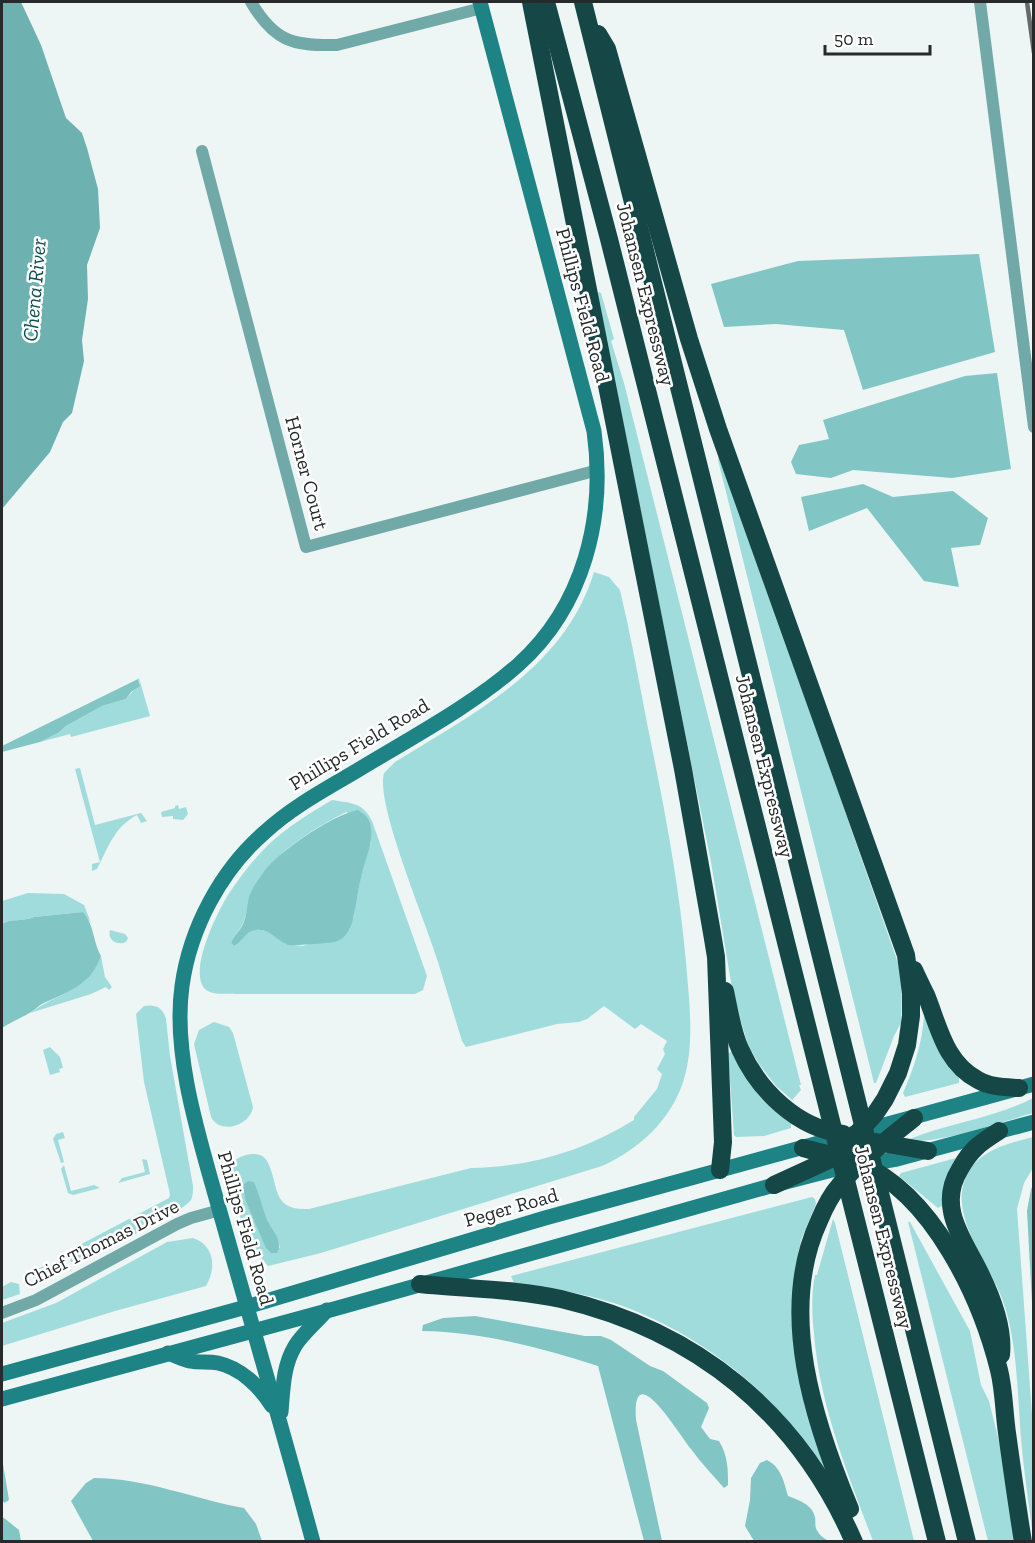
<svg xmlns="http://www.w3.org/2000/svg" width="1035" height="1543" font-family="'Zilla Slab',serif">
	<rect width="100%" height="100%" fill="#edf5f5"/>
	<g fill="#a1dcdc" fill-rule="evenodd">
		<path d="M599,292l2,1 13,46 -3,2 13,42 177,702h-2l2,5 -9,10 -16,-14 -17,-22 -11,-19 -15,-51 -22,-132 -114,-569z"/>
		<path d="M719,456l16,41 163,466 4,22 -1,38 -7,13 -18,47h-2l-156,-623z"/>
		<path d="M594,572l15,5 11,13c11,46 19,92 28,138 16,78 31,155 38,234 3,38 9,80 -2,117 -12,40 -44,70 -82,87l-281,87 -53,13c-20,-20 -40,-73 -38,-101 7,-10 30,-17 37,-4 13,24 3,50 42,48l162,-41c59,-1 113,-17 163,-48v-3l23,-28 5,-15 -5,-5 8,-15 -2,-5 4,-8 -26,-17 -6,5 -31,-23 -17,13 -8,3 -22,2 -91,23 -4,-6c-8,-26 -16,-53 -24,-79 -11,-38 -63,-158 -54,-189l11,-11c79,-49 170,-94 199,-190zM254,1182c5,12 7,23 11,34 4,12 13,19 15,32l-18,-12 -16,-34z"/>
		<path d="M139,678l11,38 -79,21 -1,-3 -30,8 18,-9 8,-7 36,-20 24,-7 14,-16 -2,-4z"/>
		<path d="M80,768l15,57 46,-12 6,8 -6,2 -4,-8c-23,12 -29,33 -40,54l-5,2v-7l8,-2 -25,-93z"/>
		<path d="M332,800c18,3 31,2 40,21l55,155 -4,14 -8,4h-179c-10,-1 -23,2 -31,-5 -17,-18 12,-76 23,-94 12,-18 25,-35 40,-50 19,-18 42,-32 64,-45zM346,812l24,11 1,19 -9,28 -9,48 -14,23 -27,2 -9,3 -18,-2c-8,-8 -24,-19 -36,-12 -7,5 -7,11 -15,14l-3,-3c3,-8 9,-13 12,-20 5,-11 5,-24 11,-35 16,-33 60,-60 92,-76z"/>
		<path d="M178,805l1,4 7,-2 2,7 -5,6 -10,-1v-3l-11,1 -1,-5 14,-4v-2z"/>
		<path d="M28,893l36,1 20,11 7,18 -8,-11 -49,5c-11,5 -23,1 -32,7v-23z"/>
		<path d="M110,930l15,4 3,4 -2,4c-9,4 -19,-2 -16,-12z"/>
		<path d="M101,956l4,21 7,10 -3,3 -3,-3 -15,7 -61,19c27,-20 59,-22 71,-57z"/>
		<path d="M144,1006c11,-2 19,1 22,13l4,37 23,130c0,5 0,10 -2,14 -9,13 -91,51 -110,61l-10,1 -4,-7 3,-5 99,-52 1,-4 -26,-112 -8,-68z"/>
		<path d="M924,1014l16,40 19,23v6l-54,14 -2,-4c11,-25 20,-52 21,-79z"/>
		<path d="M214,1022l15,5 4,6 20,74c-3,19 -33,28 -42,10l-17,-73 5,-14z"/>
		<path d="M50,1047l10,10 3,11 -4,1 1,3 -10,3 -7,-25z"/>
		<path d="M731,1052l14,24 46,47v5l-27,8 -28,1 -2,-2 -6,-82z"/>
		<path d="M1033,1098v15c-36,10 -93,31 -128,28 41,-18 88,-22 128,-43z"/>
		<path d="M63,1132l2,6 -7,2 6,22 -3,1 -8,-24 3,-5z"/>
		<path d="M1033,1137v31l-9,15 -7,26 16,219v108c-4,-29 -8,-58 -11,-86 -5,-50 -3,-102 -19,-149 -13,-36 -51,-80 -39,-119 10,-31 42,-38 69,-45z"/>
		<path d="M956,1158l-12,34 -2,14 -4,2 -39,-32 2,-3z"/>
		<path d="M142,1159l5,1 3,14 -32,9 4,-5 23,-6z"/>
		<path d="M64,1165l7,26 23,-6 6,3 -27,7 -5,-2 -7,-24z"/>
		<path d="M812,1197l3,2 1,5 -15,36 -2,13 27,216 -1,1c-48,-76 -123,-136 -208,-166 -34,-11 -69,-16 -103,-21l-3,-7z"/>
		<path d="M833,1219l2,4 79,318h-41c-25,-67 -53,-134 -59,-207 -2,-20 -3,-39 1,-59h2z"/>
		<path d="M908,1222h2l60,109 11,54 8,16 15,61 14,79h-30z"/>
		<path d="M193,1238c21,7 24,29 13,48l-91,25 -113,35v-23l54,-20 111,-61z"/>
		<path d="M47,1265l2,8 -4,8 -5,4 -6,-6 -2,-8z"/>
		<path d="M11,1282l8,2 1,10 -18,6v-13z"/>
	</g>
	<g fill="#81c5c5">
		<path d="M979,254l16,98 -132,38 -19,-60 -68,-6 -52,3 -13,-43 87,-23z"/>
		<path d="M997,373l14,96 -59,9 -99,-8 -22,8 -35,-4 -5,-12 8,-17 30,-6 -6,-19 142,-44z"/>
		<path d="M863,484l30,13 60,-6 35,27 -8,27 -29,3 8,39 -35,-6 -57,-73 -58,23 -8,-34z"/>
		<path d="M138,679l2,7 -9,6 -5,7 -24,7 -36,20 -8,7 -18,9 -38,10v-6z"/>
		<path d="M358,810c7,5 12,8 13,18 2,16 -5,29 -9,45 -4,15 -5,30 -9,45 -1,8 -7,20 -15,23 -3,2 -47,5 -50,4 -11,-4 -19,-17 -32,-15 -11,1 -13,12 -22,16l-3,-3c3,-8 9,-12 12,-19 4,-8 4,-19 6,-27 3,-9 9,-17 14,-24 14,-21 71,-59 95,-63z"/>
		<path d="M83,912c11,12 10,30 18,44 -9,27 -30,35 -55,46 -6,2 -10,7 -15,10 -10,6 -20,10 -29,16v-104c9,-6 21,-2 32,-7z"/>
		<path d="M248,1181l6,1c5,11 7,21 11,32 3,14 20,25 12,39h-6l-5,-5 -20,-46 -3,-17z"/>
		<path d="M1033,1185v136l-6,-110 4,-22z"/>
		<path d="M475,1316l110,20h16l10,4 39,26 13,5 44,32 2,5 -8,19 9,12 9,2c9,15 9,28 9,44l-4,3c-11,-13 -23,-25 -33,-39 -11,-13 -60,-96 -55,-29l26,121h-18l-46,-175c-57,-18 -115,-34 -176,-35l1,-6 20,-7z"/>
		<path d="M2,1458l7,42 -5,3 -2,-4z"/>
		<path d="M767,1460c14,7 17,22 21,36 10,4 24,8 27,21 1,5 -1,10 3,15 2,4 7,7 11,9h-75l-9,-15 5,-26 1,-22 9,-15z"/>
		<path d="M94,1478c51,0 100,21 150,30l12,16 6,17h-169l-22,-40 15,-18z"/>
		<path d="M2,1518h2l15,12 2,11h-19z"/>
	</g>
	<path fill="#6eb1b1" d="M2,2h19l20,43 25,73 16,15 5,15 11,41 2,39 -13,37 1,34 -6,41 2,21 -12,52 -9,9 -13,30 -48,57z"/>
	<g fill="none" stroke-linecap="round" stroke-linejoin="round">
		<g stroke="#71a8a8" stroke-width="12">
			<path d="M251,2c23,39 41,44 86,43l145,-37"/>
			<path d="M980,2l54,425"/>
			<path d="M202,151l104,396 292,-77"/>
			<path d="M2,1313l34,-13 141,-76 14,-6 29,-8"/>
		</g>
		<g stroke="#1e8384" stroke-width="15">
			<path d="M168,1353c6,2 15,7 22,8 9,2 18,0 28,2 23,5 42,24 54,43"/>
			<path d="M2,1374l244,-67 299,-89 489,-134"/>
			<path d="M2,1399l332,-90 440,-124 58,-15 65,-11 137,-37"/>
			<path d="M281,1412c2,-23 2,-46 14,-66 8,-13 22,-24 32,-36"/>
			<path d="M313,1542c-30,-111 -62,-220 -93,-330 -19,-69 -48,-155 -38,-226 8,-58 39,-116 83,-154 27,-25 61,-43 93,-62 51,-31 115,-65 160,-105 66,-59 88,-148 76,-234l-114,-429"/>
		</g>
		<g stroke="#164747" stroke-width="18">
			<path d="M531,2l152,767 29,164 4,24 7,185 -3,28"/>
			<path d="M546,2l63,237 328,1303"/>
			<path d="M583,2l384,1540"/>
			<path d="M598,34l9,15 82,290 29,90 188,526 5,38v23l-4,29 -9,28 -13,26 -10,15 -40,43 -61,28"/>
			<path d="M914,970c4,9 8,17 12,25 13,32 19,68 52,85 12,7 27,7 41,8"/>
			<path d="M725,991c4,19 7,40 15,58 19,42 57,79 103,85"/>
			<path d="M999,1131c-19,12 -28,18 -39,38 -23,37 2,68 19,102 12,24 25,56 22,84"/>
			<path d="M876,1142l52,9"/>
			<path d="M803,1148c19,5 39,9 57,16 73,30 121,134 139,206 5,20 5,42 8,63 5,36 10,72 16,109"/>
			<path d="M420,1284c47,5 95,5 141,15 136,32 237,114 293,243"/>
			<path d="M850,1509c-36,-87 -73,-197 -31,-288 5,-12 11,-25 20,-35 21,-26 49,-47 75,-68"/>
		</g>
		<path stroke="#656969" stroke-width="4.5" d="M1027,2l7,51"/>
	</g>
	<g text-anchor="middle" dominant-baseline="central" stroke-width="5" stroke-linejoin="round" paint-order="stroke">
		<g font-size="20" fill="#272a2a" stroke="#fff">
			<text transform="translate(646 294) rotate(76)">Johansen Expressway</text>
			<text transform="translate(583 305) rotate(75)">Phillips Field Road</text>
			<text transform="translate(307 473) rotate(75)">Horner Court</text>
			<text transform="translate(359 744) rotate(-31)">Phillips Field Road</text>
			<text transform="translate(765 766) rotate(76)">Johansen Expressway</text>
			<text transform="translate(511 1207) rotate(-16)">Peger Road</text>
			<text transform="translate(246 1228) rotate(74)">Phillips Field Road</text>
			<text transform="translate(884 1237) rotate(76)">Johansen Expressway</text>
			<text transform="translate(101 1243) rotate(-27)">Chief Thomas Drive</text>
		</g>
		<g font-size="21" font-style="italic" fill="#114e4f" stroke="#fff">
			<text transform="translate(34 290) rotate(-85)">Chena River</text>
		</g>
	</g>
	<rect width="1035" height="1543" fill="none" stroke="#272a2a" stroke-width="6"/>
	<path d="M825 45v9h105v-9" fill="none" stroke="#272a2a" stroke-width="3"/>
	<text x="834" y="45" font-size="18" fill="#272a2a" stroke="#ffffff" stroke-width="4.5" paint-order="stroke">50 m</text>
</svg>
